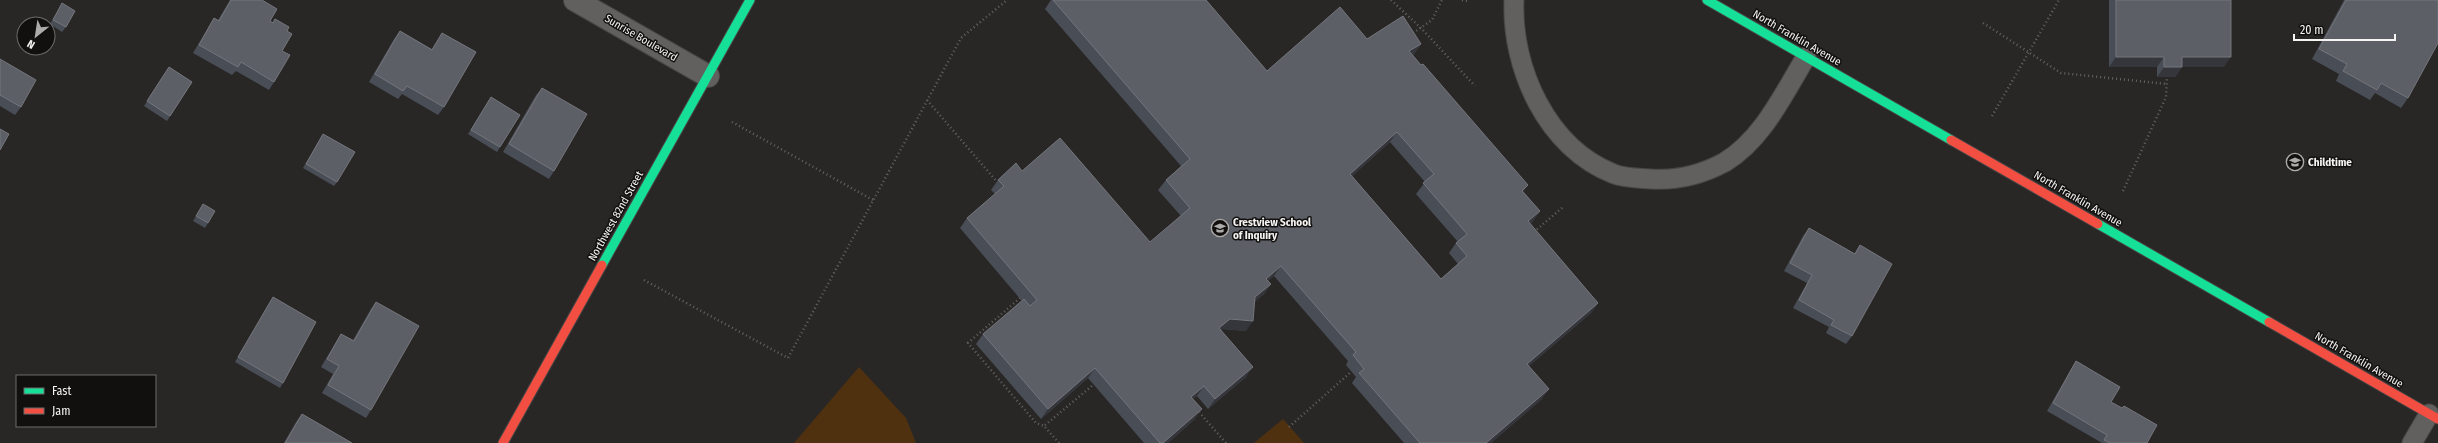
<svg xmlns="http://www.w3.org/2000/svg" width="2438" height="443" font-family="'Fira Sans Condensed',sans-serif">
	<rect width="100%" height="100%" fill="#292726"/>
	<g fill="#4f3110">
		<path d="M859,367l47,51 10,25h-122z"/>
		<path d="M1283,419l21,24h-50z"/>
	</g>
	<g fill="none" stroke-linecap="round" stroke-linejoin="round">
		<defs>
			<g id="lane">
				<path d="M1514,0c-3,68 33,148 100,174 10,4 24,4 36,5 27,2 51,-4 75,-17 38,-23 59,-69 81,-105"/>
				<path d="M2412,443l17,-29"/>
			</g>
			<path id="street" d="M575,0l133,76"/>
			<g id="fast">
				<path d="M1707,0l244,140"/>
				<path d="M2098,224l171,98"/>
				<path d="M602,265l148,-265"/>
			</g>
			<g id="jam">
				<path d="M1951,140l147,84"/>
				<path d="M2269,322l169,97"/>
				<path d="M503,443l99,-178"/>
			</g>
		</defs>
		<use href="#lane" stroke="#484645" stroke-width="21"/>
		<use href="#street" stroke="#484645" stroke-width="24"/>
		<use href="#fast" stroke="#484645" stroke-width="11"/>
		<use href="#jam" stroke="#484645" stroke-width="11"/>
		<g stroke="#646363" stroke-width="2.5" stroke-dasharray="1 3" stroke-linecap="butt">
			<path d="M1391,0l30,28 54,58"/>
			<path d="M1462,0l6,1"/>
			<path d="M1983,23l78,50 106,11"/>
			<path d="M1413,33l19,-13 10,-20"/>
			<path d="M927,100l71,83"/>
			<path d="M1992,116l67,-116"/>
			<path d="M732,122l141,78"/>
			<path d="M2123,191l43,-94 1,-20"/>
			<path d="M1534,232l29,-25"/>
			<path d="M644,280l144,78 173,-320 46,-38"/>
			<path d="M1020,298l-52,45 68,80 8,3"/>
			<path d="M1199,412l27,31"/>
			<path d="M1289,427l62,-55"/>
			<path d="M1059,443l-15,-17 49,-41"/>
		</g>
		<use href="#lane" stroke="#61605f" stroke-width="19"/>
		<use href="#street" stroke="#61605f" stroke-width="22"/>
		<use href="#fast" stroke="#16e098" stroke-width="9"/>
		<use href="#jam" stroke="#f24e42" stroke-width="9"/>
	</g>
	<g fill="#494d55" fill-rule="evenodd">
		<path d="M230,0h32l8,21 2,2 3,-4 12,12 -13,51 -5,8 -33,-19 -4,4 -39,-22 16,-27 5,-8 4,2z"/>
		<path d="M1051,0h155l61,71 100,-32 54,5 -7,10 -2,1 112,137 16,19 -7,10 -3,3 68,79 -7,10 -62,53 13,33 -51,44h-87l-52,-60 4,-6 -10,-12 2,-4 -74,-85 -6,5 3,3 -7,10 -10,8 -8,29 -23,-2 -2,2 25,46 -38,32 -11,-13 -4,3 2,20 -27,24h-24l-56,-65 -47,41 -65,-75 7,-10 39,-33 -62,-73 7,-10 28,-24 -4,-4 7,-10 24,-9 128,71 31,-26 -23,-26 8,-10 15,-14 -136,-157zM1390,142l35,40 -9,12 42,48 -2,1 -7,10 9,11 -17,15 -89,-103z"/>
		<path d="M2109,0h122l-7,67h-42l-7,10h-18v-10h-48z"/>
		<path d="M2344,0h94l-30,98 -7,10 -26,-15 -5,7 -34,-19 3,-7 -27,-15z"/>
		<path d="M62,3l4,24 -4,5 -12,-8z"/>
		<path d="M400,31l32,18 10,-16 2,74 -6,8 -36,-21 -4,5 -29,-17 25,-43z"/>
		<path d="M0,59l21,48 -6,8 -15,-9z"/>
		<path d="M169,67l23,15 -25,39 -23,-15z"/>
		<path d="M542,88l12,83 -5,8 -46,-27 33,-57z"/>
		<path d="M491,97l9,50 -3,5 -29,-18z"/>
		<path d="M323,134l14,48 -3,4 -31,-18z"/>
		<path d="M203,204l5,19 -3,5 -12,-7z"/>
		<path d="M1809,228l45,26 6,-9 -8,91 -6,8 -20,-11 3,-6 -36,-19 14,-25 -23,-12 19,-35z"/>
		<path d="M273,297l10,86 -3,5 -45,-26z"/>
		<path d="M376,302l-5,108 -5,8 -44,-25 11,-19 -12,-7 15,-25 5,-8 12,6 18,-31z"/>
		<path d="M2076,361l35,41 36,41h-45l-55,-32 24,-42z"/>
		<path d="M302,414l50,29h-68l12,-21z"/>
	</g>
	<g fill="#34363b">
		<path d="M1421,44l-7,10 -12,7 7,-10z"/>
		<path d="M2116,57h48l-7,10h-48z"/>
		<path d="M2182,57h49l-7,10h-42l-7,10h-18l7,-10z"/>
		<path d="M1397,132l-7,10 -47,42 7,-10z"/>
		<path d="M1528,185l-7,10 1,-4z"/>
		<path d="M1540,211l-7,10 -12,10 7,-10z"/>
		<path d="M1281,266l-7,10 -15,13 7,-10z"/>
		<path d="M1271,284l-7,10 -16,13 7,-10z"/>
		<path d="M1598,303l-7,10 -71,61 7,-10z"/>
		<path d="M1230,319l23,2 -7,10 -23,-2 -11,9 7,-10z"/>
		<path d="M1253,367l-7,10 -38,32 7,-10z"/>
		<path d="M1095,368l-7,10 -47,41 7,-10z"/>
		<path d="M1204,386l-7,10 -13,11 7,-10z"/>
		<path d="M1549,389l-7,10 -51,44h-5z"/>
		<path d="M1202,409l-7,10 -27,24h-5z"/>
	</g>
	<g fill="#5c5f66" stroke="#74767c" fill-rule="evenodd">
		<path d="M231,0h31l15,9 -7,12 3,2 2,-4 14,8 -2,4 5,3 -10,17 8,4 -16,27 -33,-20 -3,5 -39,-22 15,-27 5,3z"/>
		<path d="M1053,0h153l61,71 73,-64 27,32 36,-23 18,28 -12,7 12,14 2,-1 105,121 -6,6 18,20 -12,10 70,82 -71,61 22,25 -63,54h-66l-61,-70 5,-4 -11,-14 3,-3 -75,-86 -15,13 5,5 -16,13 -2,24 -23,-2 -11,9 34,39 -38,32 -11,-13 -7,6 -6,5 11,12 -39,34h-3l-65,-75 -47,41 -65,-75 41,-35 6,7 7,-6 -70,-82 37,-32 -6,-6 18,-17 6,8 38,-33 90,104 40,-34 -24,-28 24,-21zM1397,132l37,42 -11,9 44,51 -11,9 11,13 -26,23 -91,-105z"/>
		<path d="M2116,0h115v57h-49v10h-18v-10h-48z"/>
		<path d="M2346,0h92v43l-30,55 -27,-15 -4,7 -34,-19 4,-7 -28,-15z"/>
		<path d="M62,3l13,8 -9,16 -13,-7z"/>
		<path d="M400,31l32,19 10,-17 34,19 -32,55 -37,-21 -4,5 -28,-17z"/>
		<path d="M0,59l36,21 -15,27 -21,-12z"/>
		<path d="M169,67l23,15 -22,34 -23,-15z"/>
		<path d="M542,88l45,26 -33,57 -45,-27z"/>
		<path d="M491,97l29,18 -20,32 -29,-17z"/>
		<path d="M0,129l9,5 -9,16z"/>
		<path d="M323,134l32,18 -18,30 -31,-18z"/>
		<path d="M203,204l12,7 -7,12 -12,-7z"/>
		<path d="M1809,228l46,26 5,-9 32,19 -40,72 -21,-11 3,-5 -35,-20 13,-25 -22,-12z"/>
		<path d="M273,297l43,25 -33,61 -45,-26z"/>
		<path d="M376,302l43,24 -48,84 -43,-25 11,-19 -12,-7 14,-25 13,7z"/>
		<path d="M2076,361l44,26 -9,15 11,6 2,-2 33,19 -10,18h-37l-6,-3 3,-5 -54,-32z"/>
		<path d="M302,414l50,29h-67z"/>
	</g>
	<defs>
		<symbol id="school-ring" viewBox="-11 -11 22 22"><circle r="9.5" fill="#11100f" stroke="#aeacab" stroke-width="1.5"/><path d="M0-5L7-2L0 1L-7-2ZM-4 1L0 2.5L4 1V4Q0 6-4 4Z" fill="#aeacab"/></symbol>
	</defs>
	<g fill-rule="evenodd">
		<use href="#school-ring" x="2285" y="152" width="20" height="20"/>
		<use href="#school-ring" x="1210" y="218" width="20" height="20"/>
	</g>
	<g text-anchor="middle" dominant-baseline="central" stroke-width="3" stroke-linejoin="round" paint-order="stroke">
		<g font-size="11" fill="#f6f4f3" stroke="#11100f">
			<text transform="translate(641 38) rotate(30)">Sunrise Boulevard</text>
			<text transform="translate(1797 38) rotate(30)">North Franklin Avenue</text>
			<text transform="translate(2078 199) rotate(30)">North Franklin Avenue</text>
			<text transform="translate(616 216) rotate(-61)">Northwest 82nd Street</text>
			<text transform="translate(2359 360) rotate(30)">North Franklin Avenue</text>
		</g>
		<g font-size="11" font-weight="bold" fill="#f6f4f3" stroke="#11100f" text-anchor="start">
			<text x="2308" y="162">Childtime</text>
			<text x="1233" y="222">Crestview School<tspan x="1233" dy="13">of Inquiry</tspan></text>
		</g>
	</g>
	<rect x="16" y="375" width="140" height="52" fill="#11100f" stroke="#6d6b6a"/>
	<rect x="24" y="388" width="20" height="6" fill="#16e098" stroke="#6d6b6a"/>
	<text x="52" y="395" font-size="12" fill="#f6f4f3">Fast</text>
	<rect x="24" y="408" width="20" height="6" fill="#f24e42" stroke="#6d6b6a"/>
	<text x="52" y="415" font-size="12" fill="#f6f4f3">Jam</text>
	<g transform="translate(36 36) rotate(210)"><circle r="19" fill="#11100f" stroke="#6d6b6a"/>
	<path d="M0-3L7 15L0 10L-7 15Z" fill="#aeacab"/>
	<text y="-6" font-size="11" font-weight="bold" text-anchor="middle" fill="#f6f4f3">N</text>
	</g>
	<path d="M2294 34v6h101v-6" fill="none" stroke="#f6f4f3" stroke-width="2"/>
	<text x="2300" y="34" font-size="12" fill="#f6f4f3" stroke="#11100f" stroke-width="3" paint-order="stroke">20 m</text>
</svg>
